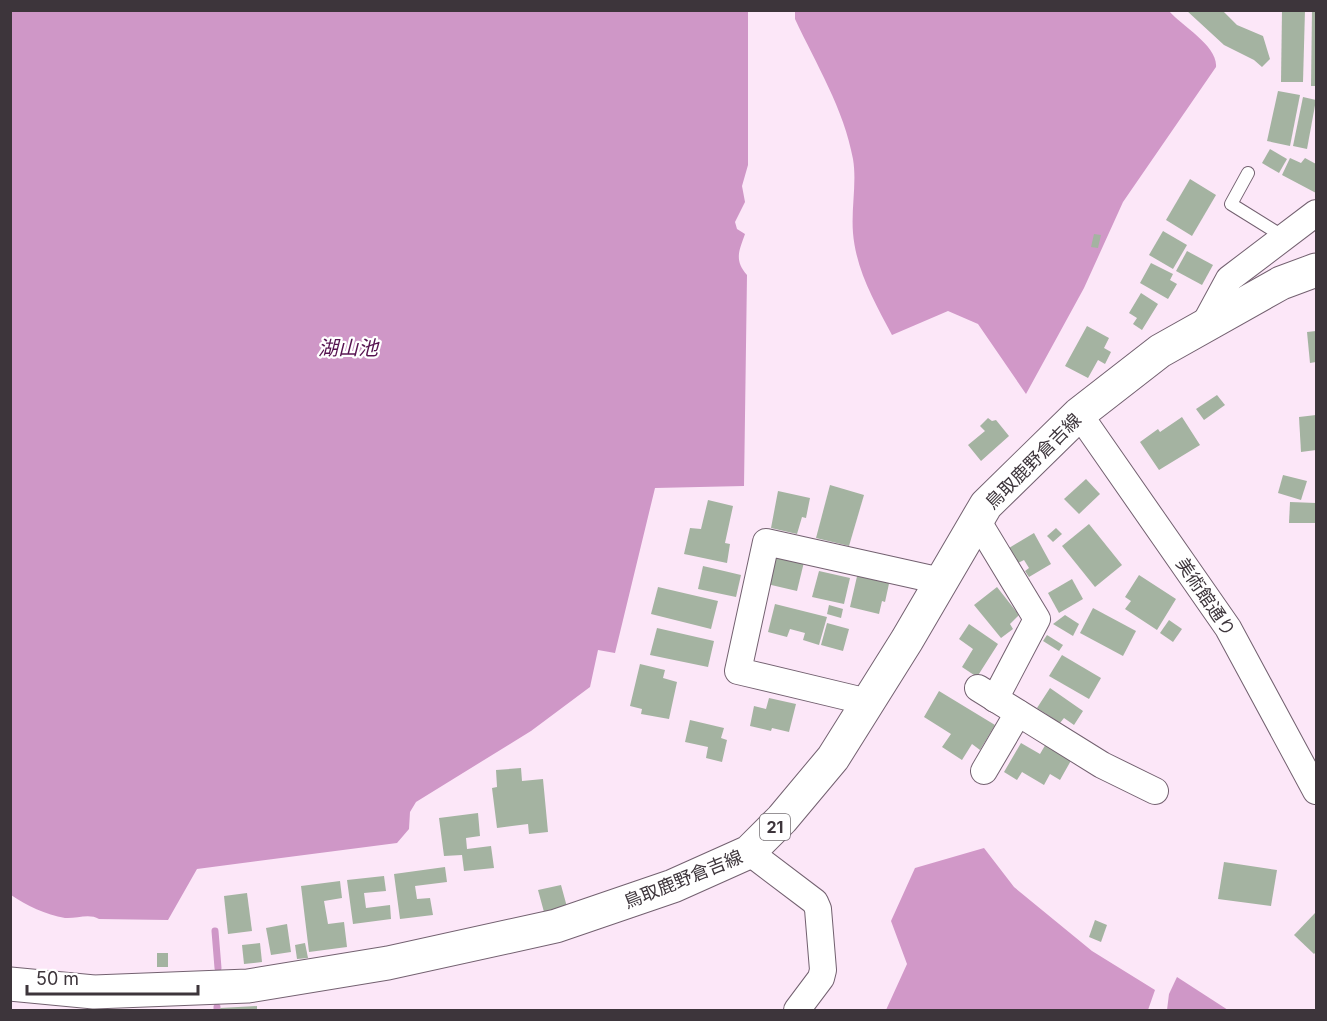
<svg xmlns="http://www.w3.org/2000/svg" width="1327" height="1021" font-family="Inter,'Noto Sans JP',sans-serif">
	<rect width="100%" height="100%" fill="#fce7f8"/>
	<g fill="#d198c8">
		<path d="M795,10l374,1c13,15 49,35 47,56l-93,135 -39,86 -58,106 -48,-70 -30,-13 -56,24c-17,-32 -36,-65 -39,-102 -2,-25 4,-50 0,-74 -9,-50 -37,-95 -58,-140z"/>
		<path d="M984,848l30,39 78,64 63,39 -7,20h-262l21,-46 -16,-43 24,-53z"/>
	</g>
	<g fill="#cf97c7">
		<path d="M10,11h738v154l-6,21 3,16 -10,20 2,7 8,5c-6,17 -11,26 2,41l-3,211 -89,2 -40,165 -17,-3 -8,37 -59,44 -115,71 -6,10 -1,17 -12,14 -200,26 -29,51 -69,-1c-10,-6 -23,0 -34,-1 -19,-3 -39,-13 -54,-23z"/>
		<path d="M1177,977l51,33h-61l2,-16z"/>
	</g>
	<g fill="none" stroke-linecap="round" stroke-linejoin="round">
		<g stroke="#cf97c7" stroke-width="7">
			<path d="M215,931l3,37"/>
			<path d="M217,1007v3"/>
		</g>
	</g>
	<g fill="#a4b3a1">
		<path d="M1186,10h36l15,15 26,11 7,23 -8,8 -8,-7 -30,-15z"/>
		<path d="M1282,10h23l-2,72h-22z"/>
		<path d="M1312,10h4v76h-5z"/>
		<path d="M1278,91l22,4 -10,51 -23,-5z"/>
		<path d="M1303,97l13,3 -9,49 -14,-3z"/>
		<path d="M1270,149l17,10 -8,14 -17,-10z"/>
		<path d="M1290,158l11,5 4,-5 11,6v29l-34,-18z"/>
		<path d="M1190,179l26,16 -24,41 -26,-16z"/>
		<path d="M1163,231l24,14 -14,24 -24,-14z"/>
		<path d="M1094,234l7,1 -3,13 -7,-1z"/>
		<path d="M1187,251l26,14 -11,20 -26,-14z"/>
		<path d="M1151,263l22,11 -3,6 7,4 -9,15 -28,-16z"/>
		<path d="M1141,293l17,11 -16,26 -9,-6 4,-6 -8,-5z"/>
		<path d="M1087,326l22,12 -5,10 7,4 -6,12 -7,-4 -10,18 -23,-12z"/>
		<path d="M1316,331v31l-6,1 -3,-31z"/>
		<path d="M1217,395l8,10 -21,15 -8,-11z"/>
		<path d="M1316,415v35l-15,2 -2,-35z"/>
		<path d="M1182,417l18,28 -41,25 -19,-28 18,-13 2,3z"/>
		<path d="M988,418l4,3 4,-1 13,16 -28,25 -13,-16 17,-14 -5,-5z"/>
		<path d="M1283,475l24,6 -6,19 -23,-7z"/>
		<path d="M1086,479l14,15 -21,20 -15,-15z"/>
		<path d="M830,485l34,10 -15,51 -33,-8z"/>
		<path d="M778,491l32,7 -4,20 -4,-1 -5,17 -26,-6z"/>
		<path d="M708,500l25,6 -8,37 5,1 -3,19 -43,-9 6,-26 11,1z"/>
		<path d="M1290,502l26,1v20h-27z"/>
		<path d="M1089,524l33,41 -27,22 -33,-41z"/>
		<path d="M1056,528l6,6 -9,8 -6,-6z"/>
		<path d="M1034,533l17,31 -22,13 -4,-6 4,-3 -5,-8 -6,3 -9,-15z"/>
		<path d="M774,555l30,7 -7,29 -30,-7z"/>
		<path d="M703,566l38,9 -5,22 -38,-8z"/>
		<path d="M819,571l31,7 -6,26 -32,-7z"/>
		<path d="M858,572l32,7 -5,23 -3,-1 -3,13 -29,-7z"/>
		<path d="M1139,575l37,24 -19,31 -32,-21 6,-8 -6,-4z"/>
		<path d="M1072,579l11,20 -24,14 -11,-20z"/>
		<path d="M658,587l60,14 -7,28 -60,-15z"/>
		<path d="M997,587l22,28 -9,9 3,5 -12,9 -27,-33z"/>
		<path d="M775,604l52,13 -8,28 -16,-5 2,-7 -15,-4 -3,8 -19,-5z"/>
		<path d="M829,605l14,4 -2,9 -14,-4z"/>
		<path d="M1093,608l43,23 -13,25 -43,-23z"/>
		<path d="M1065,615l14,9 -6,12 -20,-12z"/>
		<path d="M1169,620l13,9 -9,13 -13,-9z"/>
		<path d="M827,623l22,6 -6,22 -22,-6z"/>
		<path d="M969,624l29,20 -21,33 -15,-10 11,-18 -14,-10z"/>
		<path d="M657,628l57,13 -6,26 -58,-12z"/>
		<path d="M1047,635l16,10 -4,6 -16,-10z"/>
		<path d="M1062,655l39,23 -12,21 -40,-23z"/>
		<path d="M640,664l25,6 -2,8 14,4 -8,37 -28,-5 1,-5 -12,-3z"/>
		<path d="M1050,688l33,23 -9,14 -10,-7 -4,5 -23,-15z"/>
		<path d="M939,691l56,34 -15,25 -8,-6 -10,16 -20,-13 9,-13 -27,-17z"/>
		<path d="M769,698l27,6 -7,28 -17,-4 -1,3 -21,-5 4,-20 12,3z"/>
		<path d="M690,720l34,8 -3,10 6,2 -5,22 -16,-4 2,-11 -23,-5z"/>
		<path d="M1047,742l26,15 -13,23 -10,-6 -6,11 -22,-13 -5,8 -13,-8 17,-29 19,11z"/>
		<path d="M521,768l1,13 21,-2 5,53 -19,2 -1,-10 -31,4 -5,-40 5,-1 -1,-17z"/>
		<path d="M478,813l2,23 -14,2 1,11 24,-3 3,22 -30,3 -2,-16 -18,1 -5,-38z"/>
		<path d="M1224,862l53,8 -6,36 -53,-7z"/>
		<path d="M445,867l2,15 -32,4 2,13 13,-1 3,17 -33,4 -6,-45z"/>
		<path d="M384,876l2,15 -22,2 2,15 24,-3 1,14 -38,5 -6,-44z"/>
		<path d="M340,881l2,17 -18,3 4,23 16,-2 3,25 -38,5 -8,-66z"/>
		<path d="M561,885l6,22 -23,5 -6,-22z"/>
		<path d="M247,893l5,38 -24,3 -4,-38z"/>
		<path d="M1316,912v40l-2,2 -20,-19z"/>
		<path d="M1095,920l12,5 -6,17 -12,-5z"/>
		<path d="M287,924l4,28 -20,3 -5,-27z"/>
		<path d="M260,943l2,19 -18,2 -2,-19z"/>
		<path d="M305,943l3,15 -11,1 -2,-14z"/>
		<rect x="157" y="953" width="11" height="14"/>
		<path d="M257,1006v4h-36l-1,-2z"/>
	</g>
	<g fill="none" stroke-linecap="round" stroke-linejoin="round">
		<defs>
			<path id="lane" d="M1248,173l-17,31 53,33"/>
			<g id="street">
				<path d="M1203,327l26,-48 87,-66"/>
				<path d="M1079,414l149,214 88,163"/>
				<path d="M977,520l60,99 -42,80"/>
				<path d="M978,688l124,77 53,26"/>
				<path d="M868,702l-130,-31 28,-129 175,39"/>
				<path d="M984,771l34,-58"/>
				<path d="M749,852l66,50 3,7 5,61 -2,8 -24,32"/>
			</g>
			<path id="primary" d="M10,984l84,8 154,-6 140,-23 168,-37 117,-40 76,-34 33,-33 51,-61 74,-118 79,-135 93,-91 81,-63 121,-68 35,-13"/>
		</defs>
		<use href="#lane" stroke="#736170" stroke-width="14"/>
		<use href="#street" stroke="#736170" stroke-width="28"/>
		<use href="#primary" stroke="#736170" stroke-width="35"/>
		<use href="#lane" stroke="#fff" stroke-width="12"/>
		<use href="#street" stroke="#fff" stroke-width="26"/>
		<use href="#primary" stroke="#fff" stroke-width="33"/>
	</g>
	<g text-anchor="middle" dominant-baseline="central" stroke-width="4.5" stroke-linejoin="round" paint-order="stroke">
		<rect fill="#fff" stroke="#777276" stroke-width="1.5" x="760" y="814" width="30" height="26" rx="4.5"/>
		<g font-size="16" font-weight="bold" fill="#3d353b">
			<text x="775" y="827">21</text>
		</g>
		<g font-size="18" fill="#3d353b" stroke="#fff">
			<text transform="translate(1033 461) rotate(-45)">鳥取鹿野倉吉線</text>
			<text transform="translate(1206 597) rotate(56)">美術館通り</text>
			<text transform="translate(683 879) rotate(-22)">鳥取鹿野倉吉線</text>
		</g>
		<g font-size="20" font-style="italic" fill="#561350" stroke="#fff">
			<text x="348" y="348">湖山池</text>
		</g>
	</g>
	<rect width="1327" height="1021" fill="none" stroke="#3d353b" stroke-width="24"/>
	<path d="M27 985v9h171v-9" fill="none" stroke="#3d353b" stroke-width="3"/>
	<text x="36" y="985" font-size="18" fill="#3d353b" stroke="#ffffff" stroke-width="4.5" paint-order="stroke">50 m</text>
</svg>
